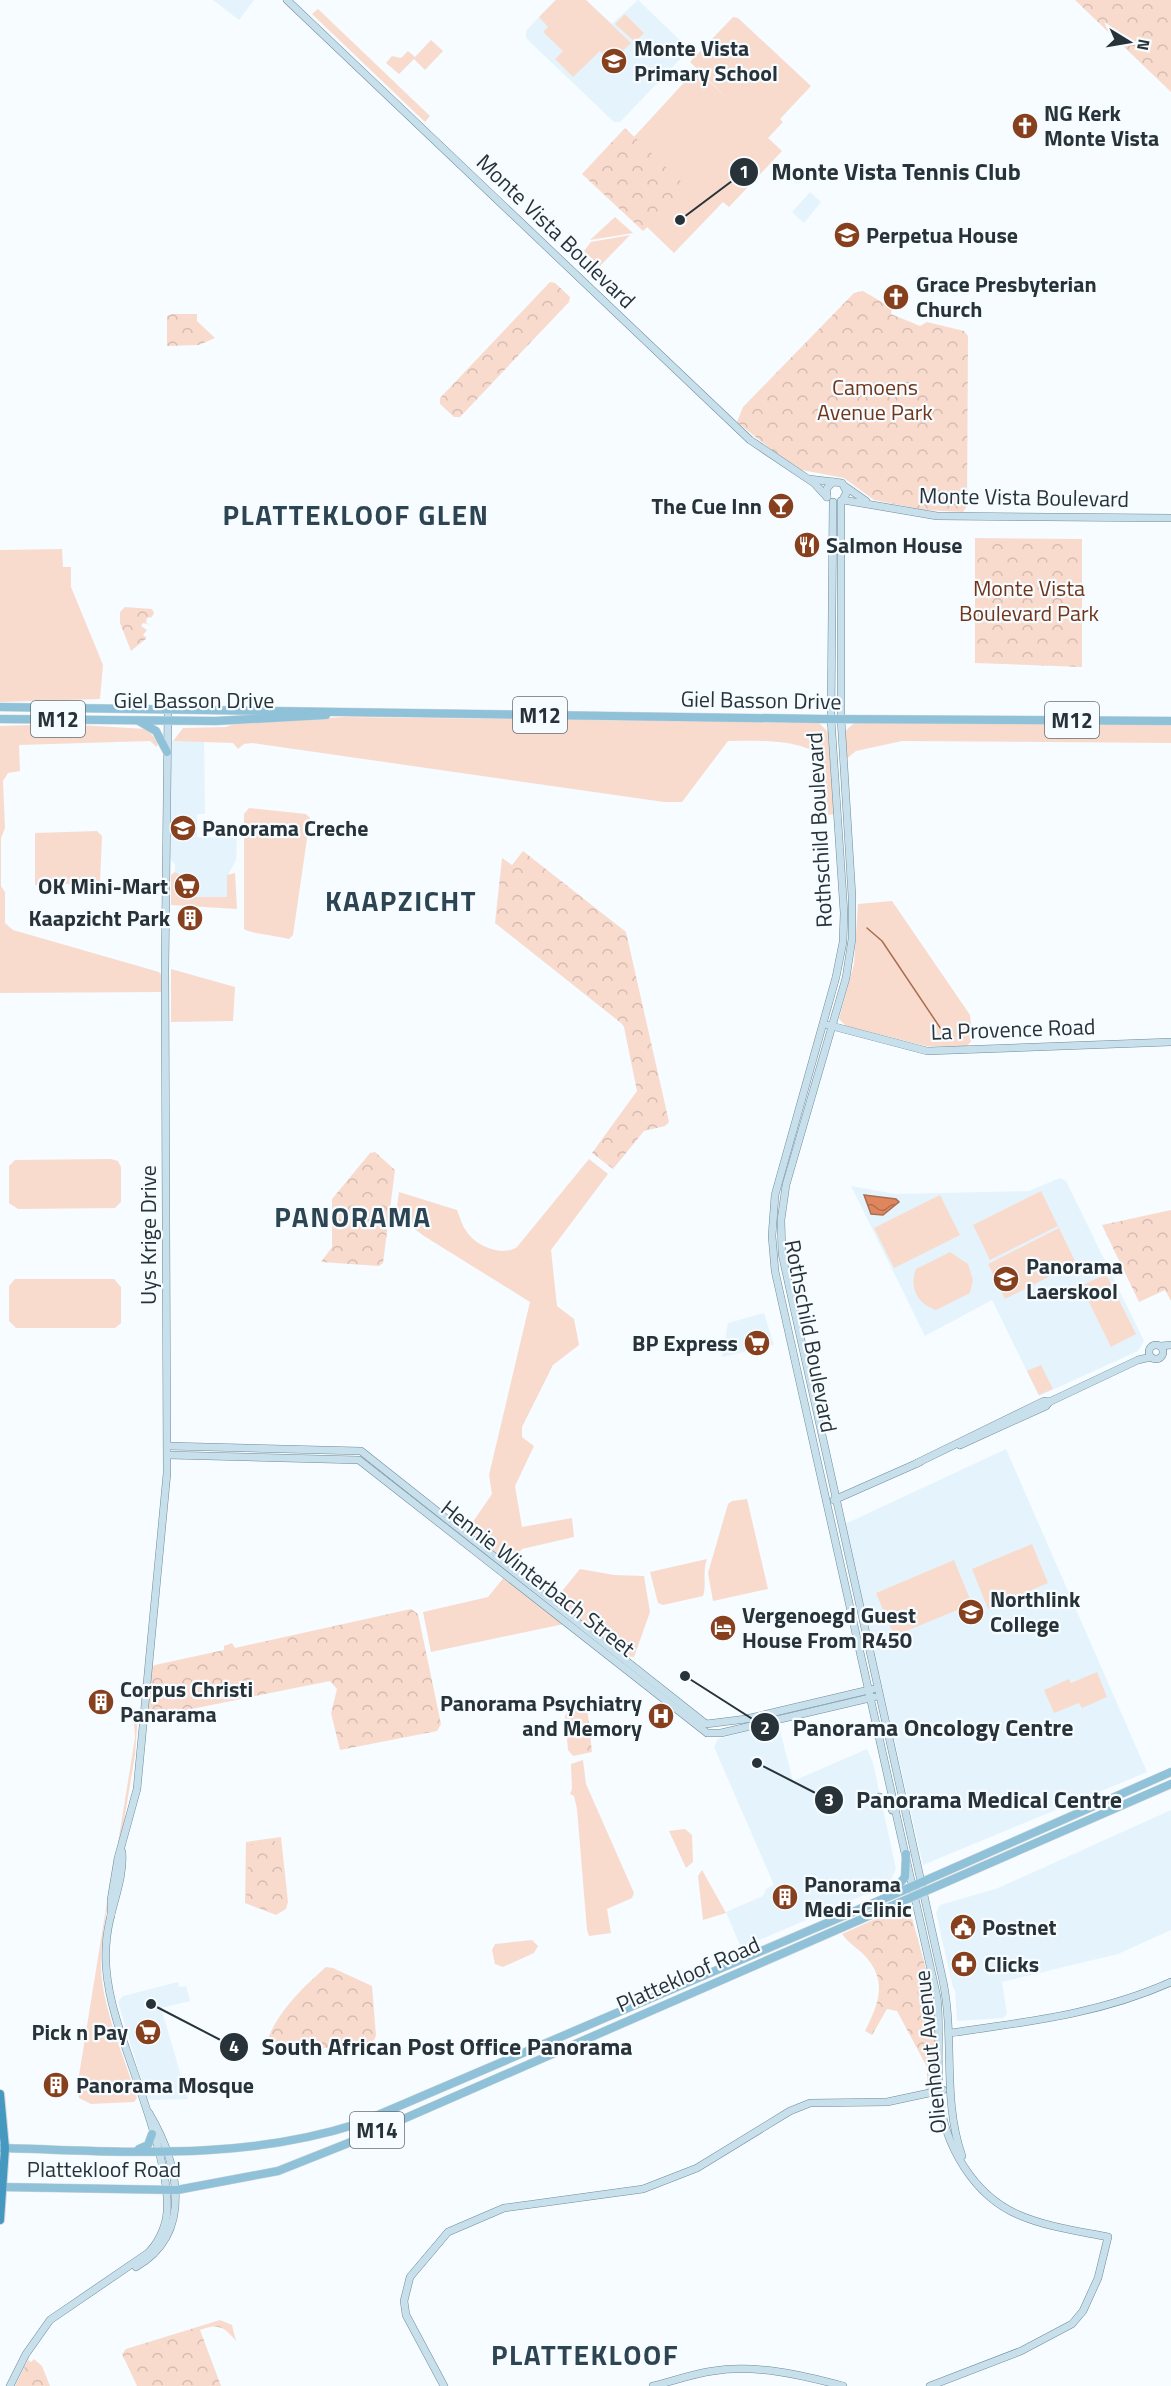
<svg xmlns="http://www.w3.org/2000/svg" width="1171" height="2386" font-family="'Titillium Web',sans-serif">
	<defs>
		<pattern id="park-crowns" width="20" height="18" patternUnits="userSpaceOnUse" patternTransform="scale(1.5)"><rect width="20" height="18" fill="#f9dbce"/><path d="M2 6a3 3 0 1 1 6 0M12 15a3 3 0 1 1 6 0" fill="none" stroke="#d5bcb2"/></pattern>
		<pattern id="water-waves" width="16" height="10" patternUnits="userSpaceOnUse" patternTransform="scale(1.5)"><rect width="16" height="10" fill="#e0865e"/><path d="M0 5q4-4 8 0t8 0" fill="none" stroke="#b66e4f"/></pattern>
	</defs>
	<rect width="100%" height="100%" fill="#f6fcff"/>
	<g fill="#e5f4fc">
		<path d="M213,0h41l-15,20z"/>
		<path d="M555,0h31l26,24 26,-24 48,46 1,6 -67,70h-6l-88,-84v-7z"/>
		<path d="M810,192l11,10 -17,21 -12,-11z"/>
		<path d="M168,741h36l1,73h-8v23l40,1 -1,22 -7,13 -1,24h-48l1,-21 -6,-4v-7l-5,-7z"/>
		<path d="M1060,1178l6,3 78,160 -6,10 -99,45 -47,-96 -67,36 -74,-150 44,8 134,-3z"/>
		<path d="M764,1313l10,32 -52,12 6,-34z"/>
		<path d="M1006,1449l141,323 -224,93 -78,-341z"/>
		<path d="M775,1723l4,4 14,54 74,-32 6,14 23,106 -7,15 -148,64 -15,-36 37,-16 3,-7 8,-4 -60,-138 4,-8z"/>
		<path d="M1171,1810v120l-53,24 -116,28 5,32 -4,4 -46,3 -2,-31 -2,-2 -17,-75 4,-8 58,-17z"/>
		<path d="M178,1982l1,5 7,-1 4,15 -29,7 27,91 -37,1 -4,-2 -29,-96 5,-6z"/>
	</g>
	<g fill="#f9dbce">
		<path d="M556,0h30l45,43 -19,19 -12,-11 -27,26 -18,-18 8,-8 -20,-19 5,-5 -9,-10z"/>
		<path d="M318,9l112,107 -5,6 -113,-108z"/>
		<path d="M625,14l19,19 -9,9 -20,-18z"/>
		<path d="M733,17l5,1 73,68 -31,33 3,3 -15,16 14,13 -53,56 -6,-5 -49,51 -27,-26 -3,3 -10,-93 56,-61 10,-3 27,25 -37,-36z"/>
		<path d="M431,40l12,11 -18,19 -11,-11 -15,15 -13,-11 6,-7 9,2 7,-7 7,6z"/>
		<path d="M615,217l18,16 -43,7z"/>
		<path d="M630,235l-30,31 -16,-15 7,-9z"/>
		<path d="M62,549l1,18h8v20l32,78 -3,34 -100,3v-152z"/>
		<path d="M344,717l475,6 9,9 6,82 -6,1 -5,-58c-24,-19 -66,-16 -95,-16l-46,61h-18l-412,-59 -8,1 -6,5 -5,-6 -60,-2 10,-13 42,-1 10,-3z"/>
		<path d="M856,723l315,1v19l-269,-2 -46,10 -12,10c0,-15 -5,-31 12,-38z"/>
		<path d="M63,724l83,5 12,12 -1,6 -7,-6 -131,4 1,26 -12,2 -5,8 2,47 -4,10v48l4,6v31l8,7 146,42 3,4v16l-162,1v-267z"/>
		<path d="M249,808l57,6 4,4 -17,117 -4,4c-10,-3 -41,-6 -45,-10v-115z"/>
		<path d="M97,831l5,5 -2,47 -65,2v-52z"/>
		<path d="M175,872l7,4 -1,21h46v-22l8,-2 2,36 -66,-4v-30z"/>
		<path d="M892,901l78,114 3,24 -6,7h-41l-80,-20 -7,-7 15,-55 4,-60z"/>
		<path d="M171,969l64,18 -2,34 -62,1z"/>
		<path d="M111,1159l7,2 3,6v35l-6,6 -97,1 -9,-6v-37l6,-6z"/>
		<path d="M589,1159l19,15 -57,76 6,56 17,13 5,26 -26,20 -31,62v10l12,9 -19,40 7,41 50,-9 2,19 -52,12 -12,15 -42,-35 24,-35 -3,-19 41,-173 -106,-66 -28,-21 3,-23 58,18c3,7 5,16 10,22 9,14 35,25 50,15z"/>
		<path d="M1041,1191l17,35 -68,34 -17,-35z"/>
		<path d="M940,1195l20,40 -66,33 -20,-40z"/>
		<path d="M1059,1228l17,35 -71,36 -17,-35z"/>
		<path d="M950,1252l18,12 5,16 -3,13 -34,17c-19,-6 -27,-22 -20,-41z"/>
		<path d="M1106,1274l30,60 -25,13 -30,-61z"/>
		<path d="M15,1279h99l7,8v36l-6,5h-99l-7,-7v-35z"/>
		<path d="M1041,1365l12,24 -14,6 -12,-24z"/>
		<path d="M747,1499l21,90 -55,12 -5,-28 20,-69 4,-3z"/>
		<path d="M1032,1544l16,39 -60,26 -16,-40z"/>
		<path d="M707,1559c-5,13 0,27 -4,37l-40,9 -5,-2 -8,-31z"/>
		<path d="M954,1560l18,44 -78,32 -18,-43z"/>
		<path d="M580,1569l34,6 30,1 6,36 -16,45 -8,-1 -68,-54v-6z"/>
		<path d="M505,1576l59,48 -133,28 -8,-40 65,-15z"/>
		<path d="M1097,1672l10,25 -25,11 -3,-5 -25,10 -10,-23 25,-11 2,4z"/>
		<path d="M128,1713h10l-3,42 -14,84 -3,4 17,-105 -1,-17z"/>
		<path d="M583,1760l3,24 48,109 -2,5 -25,11 4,24 -22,3 -2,-6 -10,-121 -3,-13 -4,-2 2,-5 -1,-25z"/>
		<path d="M685,1829l7,6 1,27 -7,6 -17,-37z"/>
		<path d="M281,1837l7,65 -2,7 -10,6 -31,-12 1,-61z"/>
		<path d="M114,1858l2,5c-6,35 -16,70 -15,106 2,41 24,90 36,129l-3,4 -43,2 -12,-6 -2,-10z"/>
		<path d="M702,1870l24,43 -23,7 -5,-44z"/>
		<path d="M532,1940l6,6 -4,7 -31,14 -8,-3 -3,-14 3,-6z"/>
	</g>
	<g fill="url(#park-crowns)">
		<path d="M1075,0h96v92z"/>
		<path d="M625,128l61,58 -43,45 -61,-57z"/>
		<path d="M550,282l5,1 15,14 -1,5 -109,115h-6l-14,-13v-6z"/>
		<path d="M863,291l29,17 -1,6 29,12 7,-4 37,9 4,5 -1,170 -4,6 -39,-2 -50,-10 -30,-22 -42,-8 -19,-11 -46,-37 6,-15 111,-114z"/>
		<path d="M172,314h25v7l18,17 -16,7 -32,1v-30z"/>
		<path d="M975,538l107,1v128l-107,-4z"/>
		<path d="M125,607l27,2 2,4 -2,4 -5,1 -1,5 5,2 -8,-2 -2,3 6,4 -4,5 4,3 -16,13 -11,-28v-11z"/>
		<path d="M523,851l103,81 43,190 -4,4 -21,5 -31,38 -21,-16 45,-62 -13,-64 -3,-4 -126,-100 7,-65 10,7z"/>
		<path d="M375,1152l20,18 -12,93 -4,3 -58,-4 11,-15v-48l38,-46z"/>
		<path d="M1171,1210v91l-6,-11 -26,12 -37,-77z"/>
		<path d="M411,1609l7,5 23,110 -4,7 -97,19 -9,-37 6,-24 -7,-8 -178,36 -6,4 6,-54 3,-2 69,-15v-4l8,-3 3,5z"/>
		<path d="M587,1707l5,45 -19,4 -5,-6 -3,-34 3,-4z"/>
		<path d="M273,1840l6,5 6,56 -3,8c-8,5 -32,-1 -36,-10l3,-54z"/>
		<path d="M900,1908l6,1 5,5 19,70 6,36v65l-9,5v-23l-30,-56 -10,-2 -15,26 -7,-4c13,-26 23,-49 1,-74 -8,-9 -17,-13 -24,-23z"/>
		<path d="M326,1967l7,1 39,18 4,50 -2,4 -12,8h-97c8,-32 36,-59 61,-81z"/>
		<path d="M220,2320l12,5 4,16c-12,-15 -19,-18 -36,-11l21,56h-84l-15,-32 4,-5z"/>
		<path d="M34,2359l8,7 8,20h-35l13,-26 3,2z"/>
	</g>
	<path fill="url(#water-waves)" stroke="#a96d53" stroke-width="1.5" d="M864,1195l32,4 3,3 -16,13 -12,-1z"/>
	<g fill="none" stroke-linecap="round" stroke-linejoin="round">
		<path stroke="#a96d53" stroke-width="1.5" d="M867,928l15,13 63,94"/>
		<defs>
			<g id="secondary">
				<path d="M287,0l463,440 64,43 13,14"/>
				<path d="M809,479l33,4 5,9 -5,9"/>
				<path d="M846,487l20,14"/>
				<path d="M827,497v-9l6,-6"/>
				<path d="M843,500l94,16 234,2"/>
				<path d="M841,501v218l11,177v43l-6,39 -60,207 -5,35 1,34 161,727c12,59 -1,118 19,175"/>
				<path d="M833,502l-2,217 13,194 -1,29 -7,35 -61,218 -3,41 3,35 162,726c4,33 -1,67 3,101 4,47 34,98 79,117 28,12 59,16 89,22l-10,41 -15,33 -11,13 -51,27 -91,35"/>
				<path d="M828,1025l99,26 244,-9"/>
				<circle cx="1156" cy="1352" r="7"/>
				<path d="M1161,1346l10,-1"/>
				<path d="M960,1445l86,-39 3,-4"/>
				<path d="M168,1446l193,5 345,273 40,-5 127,-30"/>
				<path d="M168,1455l191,5 348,273h14l153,-36"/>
				<path d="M917,1463l127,-62 5,1 89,-42 13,-3"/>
				<path d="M834,1500l86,-38"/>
				<path d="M880,1797l9,5 3,8"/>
				<path d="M111,1916v-16l7,-42 19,-69 30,-316 -2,-503 3,-261"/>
				<path d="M950,2033c76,-11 150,-19 221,-51"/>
				<path d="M136,2267c59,-34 42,-105 13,-154"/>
				<path d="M10,2386l16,-32 24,-34 98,-67c10,-10 18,-26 19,-41 4,-50 -36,-143 -51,-194 -10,-34 -14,-65 -6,-99 5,-22 14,-45 12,-67"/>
				<path d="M444,2386l-38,-71 -2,-14 6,-24 38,-45 56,-24 139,-19 54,-21 93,-57 20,-8 77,-1 56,-12"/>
				<path d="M653,2386c20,-5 39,-12 60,-15 42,-7 89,4 130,15"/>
			</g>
			<g id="primary">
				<path d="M0,707l822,12 349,2"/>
				<path d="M0,719l216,2 110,-6"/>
				<path d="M139,721l17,10 11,21"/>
				<path d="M892,1893l13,-16 1,-23"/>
				<path d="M0,2148c123,3 237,14 357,-24l547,-234 267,-118"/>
				<path d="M139,2149l9,-4 4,-11"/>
				<path d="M0,2187l177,3 101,-19 68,-27 825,-360"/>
			</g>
			<path id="highway" d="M0,2094l5,54 -5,72"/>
		</defs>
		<use href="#secondary" stroke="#718b99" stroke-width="8"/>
		<use href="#primary" stroke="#d4d6d7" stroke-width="9"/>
		<use href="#highway" stroke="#d4d6d7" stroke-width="10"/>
		<use href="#secondary" stroke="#c7e0ec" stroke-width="7"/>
		<use href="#primary" stroke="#8fc1d9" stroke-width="8"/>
		<use href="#highway" stroke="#4598bf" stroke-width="8"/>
	</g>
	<defs>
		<symbol id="school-disc" viewBox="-11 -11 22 22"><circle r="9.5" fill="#87401d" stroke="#f6fcff"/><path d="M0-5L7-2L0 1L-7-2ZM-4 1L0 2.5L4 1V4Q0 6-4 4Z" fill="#fff"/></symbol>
		<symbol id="church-disc" viewBox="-11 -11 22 22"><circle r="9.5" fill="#87401d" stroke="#f6fcff"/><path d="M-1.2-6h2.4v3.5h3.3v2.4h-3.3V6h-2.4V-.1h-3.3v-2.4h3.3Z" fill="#fff"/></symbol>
		<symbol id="bar-disc" viewBox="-11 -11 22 22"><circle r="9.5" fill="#87401d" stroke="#f6fcff"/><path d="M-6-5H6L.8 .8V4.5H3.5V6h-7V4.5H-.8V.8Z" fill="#fff"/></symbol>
		<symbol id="restaurant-disc" viewBox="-11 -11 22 22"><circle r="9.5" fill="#87401d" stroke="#f6fcff"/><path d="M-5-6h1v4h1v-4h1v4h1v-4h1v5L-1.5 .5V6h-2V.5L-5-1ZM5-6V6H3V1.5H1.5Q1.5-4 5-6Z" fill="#fff"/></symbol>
		<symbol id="supermarket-disc" viewBox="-11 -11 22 22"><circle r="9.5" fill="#87401d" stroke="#f6fcff"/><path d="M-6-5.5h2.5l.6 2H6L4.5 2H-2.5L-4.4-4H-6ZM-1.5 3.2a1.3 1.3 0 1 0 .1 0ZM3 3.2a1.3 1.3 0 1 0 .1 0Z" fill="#fff"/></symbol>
		<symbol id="building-disc" viewBox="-11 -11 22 22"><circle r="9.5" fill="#87401d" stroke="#f6fcff"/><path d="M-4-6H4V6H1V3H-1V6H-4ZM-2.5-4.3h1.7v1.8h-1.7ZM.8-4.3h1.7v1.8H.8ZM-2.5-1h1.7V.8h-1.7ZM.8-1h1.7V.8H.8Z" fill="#fff"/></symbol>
		<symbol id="university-disc" viewBox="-11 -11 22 22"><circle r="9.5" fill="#87401d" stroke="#f6fcff"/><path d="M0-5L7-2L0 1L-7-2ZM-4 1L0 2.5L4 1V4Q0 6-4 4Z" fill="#fff"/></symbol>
		<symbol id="hotel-disc" viewBox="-11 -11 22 22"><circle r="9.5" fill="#87401d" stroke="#f6fcff"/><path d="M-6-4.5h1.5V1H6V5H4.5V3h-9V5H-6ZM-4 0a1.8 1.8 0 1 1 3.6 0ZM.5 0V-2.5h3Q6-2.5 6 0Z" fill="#fff"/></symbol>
		<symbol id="hospital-disc" viewBox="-11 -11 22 22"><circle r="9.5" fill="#87401d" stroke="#f6fcff"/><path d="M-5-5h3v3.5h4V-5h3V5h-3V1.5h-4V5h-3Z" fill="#fff"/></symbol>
		<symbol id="civic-disc" viewBox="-11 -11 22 22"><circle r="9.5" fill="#87401d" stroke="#f6fcff"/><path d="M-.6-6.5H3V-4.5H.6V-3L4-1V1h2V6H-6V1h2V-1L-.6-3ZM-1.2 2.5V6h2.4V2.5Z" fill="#fff"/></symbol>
		<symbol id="pharmacy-disc" viewBox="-11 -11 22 22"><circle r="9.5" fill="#87401d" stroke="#f6fcff"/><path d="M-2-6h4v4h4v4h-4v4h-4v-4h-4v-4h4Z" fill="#fff"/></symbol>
	</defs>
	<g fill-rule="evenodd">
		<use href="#school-disc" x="599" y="46" width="30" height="30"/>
		<use href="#church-disc" x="1010" y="111" width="30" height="30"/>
		<use href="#school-disc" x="832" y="220" width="30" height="30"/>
		<use href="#church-disc" x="881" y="282" width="30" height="30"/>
		<use href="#bar-disc" x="766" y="491" width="30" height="30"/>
		<use href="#restaurant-disc" x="792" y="530" width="30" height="30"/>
		<use href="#school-disc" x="168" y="813" width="30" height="30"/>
		<use href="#supermarket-disc" x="172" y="871" width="30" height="30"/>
		<use href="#building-disc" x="175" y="903" width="30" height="30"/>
		<use href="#school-disc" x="991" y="1264" width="30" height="30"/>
		<use href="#supermarket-disc" x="742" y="1328" width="30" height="30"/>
		<use href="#university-disc" x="956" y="1597" width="30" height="30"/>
		<use href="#hotel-disc" x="708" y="1613" width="30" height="30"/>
		<use href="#building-disc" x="86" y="1687" width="30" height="30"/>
		<use href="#hospital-disc" x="646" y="1701" width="30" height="30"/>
		<use href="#building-disc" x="770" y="1882" width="30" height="30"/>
		<use href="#civic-disc" x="948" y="1912" width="30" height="30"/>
		<use href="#pharmacy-disc" x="949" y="1949" width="30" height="30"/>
		<use href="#supermarket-disc" x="133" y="2017" width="30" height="30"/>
		<use href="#building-disc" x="41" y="2070" width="30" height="30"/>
	</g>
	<g text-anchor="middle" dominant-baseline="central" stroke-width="4.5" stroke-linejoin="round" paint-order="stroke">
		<g fill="#f6fcff" stroke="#666f74" stroke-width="1.5">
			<rect x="513" y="697" width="54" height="36" rx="4.5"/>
			<rect x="31" y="701" width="54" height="36" rx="4.5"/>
			<rect x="1045" y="702" width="54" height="36" rx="4.5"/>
			<rect x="350" y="2112" width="54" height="36" rx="4.5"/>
		</g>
		<g font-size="21" font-weight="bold" fill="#283339">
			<text x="540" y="715">M12</text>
			<text x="58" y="719">M12</text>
			<text x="1072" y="720">M12</text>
			<text x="377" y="2130">M14</text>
		</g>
		<g font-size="22" font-weight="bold" fill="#283339" stroke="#f6fcff" text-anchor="start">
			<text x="634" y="48">Monte Vista<tspan x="634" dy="25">Primary School</tspan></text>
			<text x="1044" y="113">NG Kerk<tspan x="1044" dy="25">Monte Vista</tspan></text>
			<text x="866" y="235">Perpetua House</text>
			<text x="916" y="284">Grace Presbyterian<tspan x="916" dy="25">Church</tspan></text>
			<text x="762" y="506" text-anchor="end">The Cue Inn</text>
			<text x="826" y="545">Salmon House</text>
			<text x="202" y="828">Panorama Creche</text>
			<text x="168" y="886" text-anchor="end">OK Mini-Mart</text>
			<text x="170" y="918" text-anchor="end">Kaapzicht Park</text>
			<text x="1026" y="1266">Panorama<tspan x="1026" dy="25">Laerskool</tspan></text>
			<text x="738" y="1343" text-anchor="end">BP Express</text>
			<text x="990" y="1599">Northlink<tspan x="990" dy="25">College</tspan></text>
			<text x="742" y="1615">Vergenoegd Guest<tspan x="742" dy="25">House From R450</tspan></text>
			<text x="120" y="1689">Corpus Christi<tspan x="120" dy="25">Panarama</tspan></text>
			<text x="642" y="1703" text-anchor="end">Panorama Psychiatry<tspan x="642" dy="25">and Memory</tspan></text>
			<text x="804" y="1884">Panorama<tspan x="804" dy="25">Medi-Clinic</tspan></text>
			<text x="982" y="1927">Postnet</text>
			<text x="984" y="1964">Clicks</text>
			<text x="128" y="2032" text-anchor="end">Pick n Pay</text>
			<text x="76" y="2085">Panorama Mosque</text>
		</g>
		<g font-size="22" fill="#283339" stroke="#f6fcff">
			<text transform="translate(556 231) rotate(44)">Monte Vista Boulevard</text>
			<text transform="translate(1024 497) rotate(1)">Monte Vista Boulevard</text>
			<text x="194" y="700">Giel Basson Drive</text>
			<text transform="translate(761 700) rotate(1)">Giel Basson Drive</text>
			<text transform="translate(819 830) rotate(-93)">Rothschild Boulevard</text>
			<text transform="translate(1013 1029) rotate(-2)">La Provence Road</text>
			<text transform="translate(148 1235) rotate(-90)">Uys Krige Drive</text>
			<text transform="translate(811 1336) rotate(79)">Rothschild Boulevard</text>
			<text transform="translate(538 1578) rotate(38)">Hennie Winterbach Street</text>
			<text transform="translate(688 1974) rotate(-24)">Plattekloof Road</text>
			<text transform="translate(930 2052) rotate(-96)">Olienhout Avenue</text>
			<text x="104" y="2169">Plattekloof Road</text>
		</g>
		<g font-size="22" fill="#71361a" stroke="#f6fcff">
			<text x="875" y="387">Camoens<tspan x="875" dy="25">Avenue Park</tspan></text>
			<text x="1029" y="588">Monte Vista<tspan x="1029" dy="25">Boulevard Park</tspan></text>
		</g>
		<g font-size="28" font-weight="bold" letter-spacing="1.5" fill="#2d4552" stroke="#f6fcff">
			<text x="356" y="514">PLATTEKLOOF GLEN</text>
			<text x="401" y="900">KAAPZICHT</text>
			<text x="353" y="1216">PANORAMA</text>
			<text x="585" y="2354">PLATTEKLOOF</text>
		</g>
	</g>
	<path fill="none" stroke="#283339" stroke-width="2" d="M680 220L744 172M685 1676L765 1727M757 1763L829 1800M151 2004L234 2047"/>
	<g fill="#283339" stroke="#f6fcff" stroke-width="2">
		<circle cx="680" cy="220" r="6"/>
		<circle cx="685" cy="1676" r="6"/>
		<circle cx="757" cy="1763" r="6"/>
		<circle cx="151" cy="2004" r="6"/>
		<circle cx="744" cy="172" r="15"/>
		<circle cx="765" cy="1727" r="15"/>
		<circle cx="829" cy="1800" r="15"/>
		<circle cx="234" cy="2047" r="15"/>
	</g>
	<g font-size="18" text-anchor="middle" font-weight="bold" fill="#fff">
		<text x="744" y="178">1</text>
		<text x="765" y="1734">2</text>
		<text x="829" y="1806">3</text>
		<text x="234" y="2053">4</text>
	</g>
	<g font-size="24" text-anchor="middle" font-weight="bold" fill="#283339" stroke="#f6fcff" stroke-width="4.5" stroke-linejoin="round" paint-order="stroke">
		<text x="896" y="180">Monte Vista Tennis Club</text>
		<text x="933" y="1736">Panorama Oncology Centre</text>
		<text x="989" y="1808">Panorama Medical Centre</text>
		<text x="447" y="2055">South African Post Office Panorama</text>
	</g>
	<g transform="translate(1129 42) rotate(101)" stroke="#f6fcff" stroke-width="4.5" paint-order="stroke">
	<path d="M0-4.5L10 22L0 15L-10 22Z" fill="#283339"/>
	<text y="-9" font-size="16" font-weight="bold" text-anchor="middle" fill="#283339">N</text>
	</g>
</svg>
